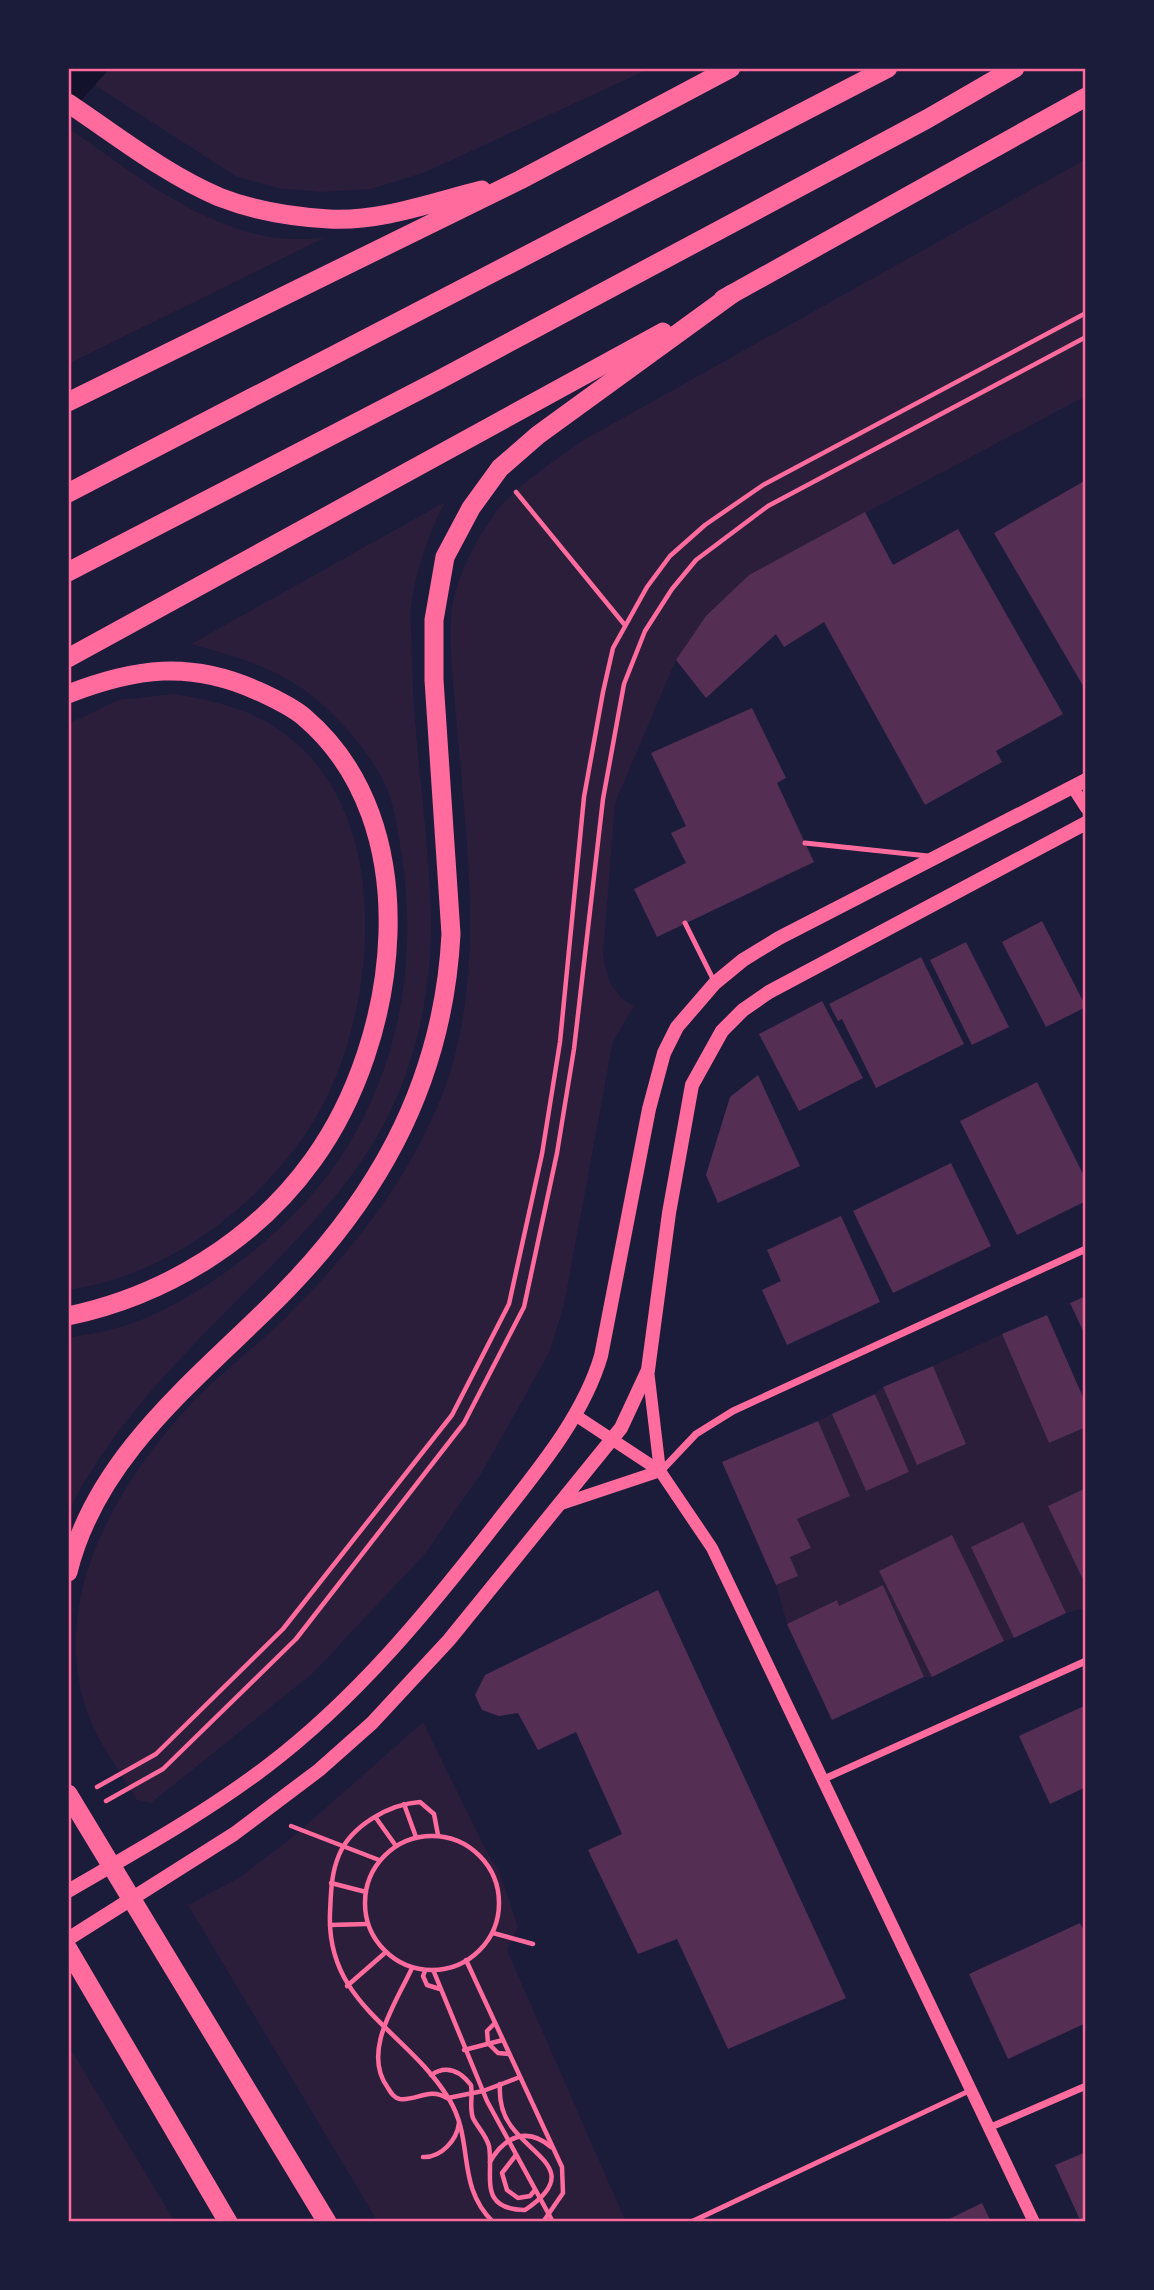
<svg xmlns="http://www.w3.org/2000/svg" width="1154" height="2290" font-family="Signika,sans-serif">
	<rect width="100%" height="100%" fill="#1b1b3a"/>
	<g fill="#2a1e3b">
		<path d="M110,68h541l-225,104 -55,17 -50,3 -44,-4 -42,-12 -140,-91z"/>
		<path d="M68,128c77,52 159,124 258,109l-258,127z"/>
		<path d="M1086,159v237l-337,179 -73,85 -61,143 -12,153 6,25 13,18 12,7 -21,35 -49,264 -15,48 -68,121 -57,81 -111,118 -162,130 -14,-3c-16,-27 -39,-57 -50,-88 -39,-113 30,-229 105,-309 32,-34 71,-61 103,-95 59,-60 110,-125 143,-203 50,-118 29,-254 19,-378 -3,-36 -8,-72 -6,-109 2,-36 24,-77 45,-106 21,-28 56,-49 84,-70z"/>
		<path d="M445,502c-16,31 -27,63 -33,97 -3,18 0,39 0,57 1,79 14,156 18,235 4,60 -3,123 -23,180 -35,104 -115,173 -189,248 -56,58 -115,121 -150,194v-175c20,-4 43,-7 62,-14 75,-27 161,-95 206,-160 63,-91 83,-205 65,-313 -4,-24 -7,-49 -18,-71 -18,-34 -50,-69 -80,-91 -35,-24 -72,-34 -112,-45z"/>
		<path d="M174,694c49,8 86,17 124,51 99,88 77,285 10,385 -54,81 -143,146 -240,160v-566l50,-24z"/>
		<path d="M1002,1334l47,109 37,-16v61l-37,18 37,80v22l-20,5 -44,-90 -51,24 43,91 -10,3 -52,-105 -73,35 53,106h-8l-41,-92 -44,21 -3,-6 -49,24 -11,-39 21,-9 -7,-19 21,-9 -14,-29 53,-23 -32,-75 14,-7 34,77 43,-19 -34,-78 8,-7 34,78 49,-21 -33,-78z"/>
		<path d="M423,1722l66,134 10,14 19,57 -11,23 119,272h-248l-190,-317 52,-28 54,-41z"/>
		<path d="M68,2045l107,177h-107z"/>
	</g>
	<path fill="#12122b" d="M68,68h42l-42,47z"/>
	<g fill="#542f53">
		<path d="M1086,480v211l-92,-158z"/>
		<path d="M865,512l28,53 65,-36 105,185 -67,37 6,11 -77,43 -101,-183 -40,25 -8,-13 -70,64 -30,-38 30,-44 43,-41z"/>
		<path d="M752,708l34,70 -9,5 37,79 -157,75 -23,-48 52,-26 -15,-30 15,-7 -35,-73z"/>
		<path d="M1042,921l44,86 -40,20 -44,-85z"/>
		<path d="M966,942l43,85 -37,18 -42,-85z"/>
		<path d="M921,957l43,87 -88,44 -34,-69 -4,2 -9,-17z"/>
		<path d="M822,1001l41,77 -64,33 -40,-77z"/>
		<path d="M758,1075l42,91 -82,37 -12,-28 24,-78z"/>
		<path d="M1037,1082l49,98v21l-69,34 -57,-114z"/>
		<path d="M951,1163l40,83 -98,47 -40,-82z"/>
		<path d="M841,1216l39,86 -93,43 -25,-55 19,-9 -14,-31z"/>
		<path d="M1086,1296v41l-16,-34z"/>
		<path d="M1047,1315l39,89v23l-37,16 -47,-109z"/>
		<path d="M933,1366l33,78 -49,21 -34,-78z"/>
		<path d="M875,1394l34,78 -43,19 -34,-77z"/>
		<path d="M818,1421l32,75 -53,23 14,29 -21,9 8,19 -22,9 -54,-123z"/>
		<path d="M1086,1488v98l-38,-80z"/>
		<path d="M1023,1522l43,91 -52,25 -43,-91z"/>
		<path d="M952,1535l52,106 -72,36 -53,-106z"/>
		<path d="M883,1585l41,92 -92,43 -45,-96 50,-24 2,6z"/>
		<path d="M658,1590l188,408 -118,51 -51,-110 -39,15 -50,-104 34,-16 -46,-102 -38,18 -20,-37 -19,3 -17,-6 -7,-15 10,-20z"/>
		<path d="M1086,1705v82l-36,17 -31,-68z"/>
		<path d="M1080,1923l6,12v88l-78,36 -39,-85z"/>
		<path d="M1086,2152v70h-5l-26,-57z"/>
		<path d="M982,2203l9,19h-48z"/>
	</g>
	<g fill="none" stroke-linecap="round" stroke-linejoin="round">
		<g stroke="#ff6b9d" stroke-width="4.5">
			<path d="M516,492l108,132"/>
			<path d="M97,1787l59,-33 127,-125 169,-214 57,-111 33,-150 18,-112 24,-245 19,-105 10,-44 34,-61 23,-31 35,-31 58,-40 323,-172"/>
			<path d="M106,1801l57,-32 133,-130 168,-216 60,-116 33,-154 17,-104 29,-250 21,-115 21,-53 27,-42 24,-29 72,-54 318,-169"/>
			<path d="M404,1804l12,33"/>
			<path d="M376,1818l20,28"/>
			<path d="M291,1826l88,34"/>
			<path d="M438,1835l-4,-21 -14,-12c-31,2 -69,24 -81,53 -8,19 -8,37 -9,58 -4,92 77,117 119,186 26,43 6,85 44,123"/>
			<circle cx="432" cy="1903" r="67"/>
			<path d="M331,1883l35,9"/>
			<path d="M330,1925l37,-1"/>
			<path d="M493,1933l40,11"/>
			<path d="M466,1960l96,207 1,26 -20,29"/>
			<path d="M412,1968c-16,35 -51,84 -24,120 3,5 6,10 12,11 17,2 29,-12 47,-1"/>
			<path d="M425,1971l-2,5 4,9 13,4"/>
			<path d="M434,1972l53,129 66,121"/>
			<path d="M347,1986l39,-34"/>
			<path d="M495,2023l-8,8 1,12 10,10 11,1"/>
			<path d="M464,2050l39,-10"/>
			<path d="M431,2075c16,-11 30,-3 40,10 2,11 -2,22 2,33 5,10 13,17 16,28 5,30 -12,63 36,64 57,-38 8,-53 -14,-84 -9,-12 -12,-27 -11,-42"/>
			<path d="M448,2098l35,-7 37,-14"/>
			<path d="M516,2155l-14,18 5,17 11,8 12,-2 5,-6"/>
			<path d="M423,2157c18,1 34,-17 36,-34"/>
			<path d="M490,2162c14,-25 37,-36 61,-15"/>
		</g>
		<g stroke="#ff6b9d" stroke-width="5">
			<path d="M805,843l123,13"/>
			<path d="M685,923l30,60"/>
			<path d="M691,2222l278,-131"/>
		</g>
		<g stroke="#ff6b9d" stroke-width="7">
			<path d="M661,1471l35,-37 37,-23 353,-162"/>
			<path d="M824,1779l262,-118"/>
			<path d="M991,2127l95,-41"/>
		</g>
		<g stroke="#ff6b9d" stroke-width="12">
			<path d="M1073,788l13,20"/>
			<path d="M648,1370l12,101"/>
			<path d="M575,1415l85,56 52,77 322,674"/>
			<path d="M561,1504l99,-33"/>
		</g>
		<g stroke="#ff6b9d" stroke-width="14">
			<path d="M68,1891c67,-39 136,-77 198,-124 91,-69 162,-156 232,-246 39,-50 85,-104 103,-165l48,-247 15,-56 13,-26 38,-44 28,-23 36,-22 307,-158"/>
			<path d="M68,1939l166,-105 85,-64 53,-47 77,-83 172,-212 27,-58 21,-157 23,-128 30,-54 21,-21 26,-18 317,-169"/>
		</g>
		<g stroke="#ff6b9d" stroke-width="19">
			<path d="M68,103c48,32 97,71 151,94 33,13 74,20 110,22 51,3 104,-17 153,-29"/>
			<path d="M723,299l363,-202"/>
			<path d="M68,402l452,-222 211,-112"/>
			<path d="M68,493l820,-425"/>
			<path d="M68,572l369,-191 490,-262 88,-51"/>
			<path d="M68,658l595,-326"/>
			<path d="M68,694c67,-26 122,-34 190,-3 15,7 33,15 46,26 125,106 96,323 9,443 -58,81 -149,136 -245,156"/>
			<path d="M68,1572c27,-110 118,-184 195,-259 110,-105 180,-225 188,-379l-17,-254v-60l11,-63 26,-49 29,-40 38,-33 194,-141"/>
			<path d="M68,1794l259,428"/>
			<path d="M68,1949l160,273"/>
		</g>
	</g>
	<rect width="1154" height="2290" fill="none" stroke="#1b1b3a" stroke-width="140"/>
	<rect x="70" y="70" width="1014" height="2150" fill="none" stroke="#ff6b9d" stroke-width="2.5"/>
</svg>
